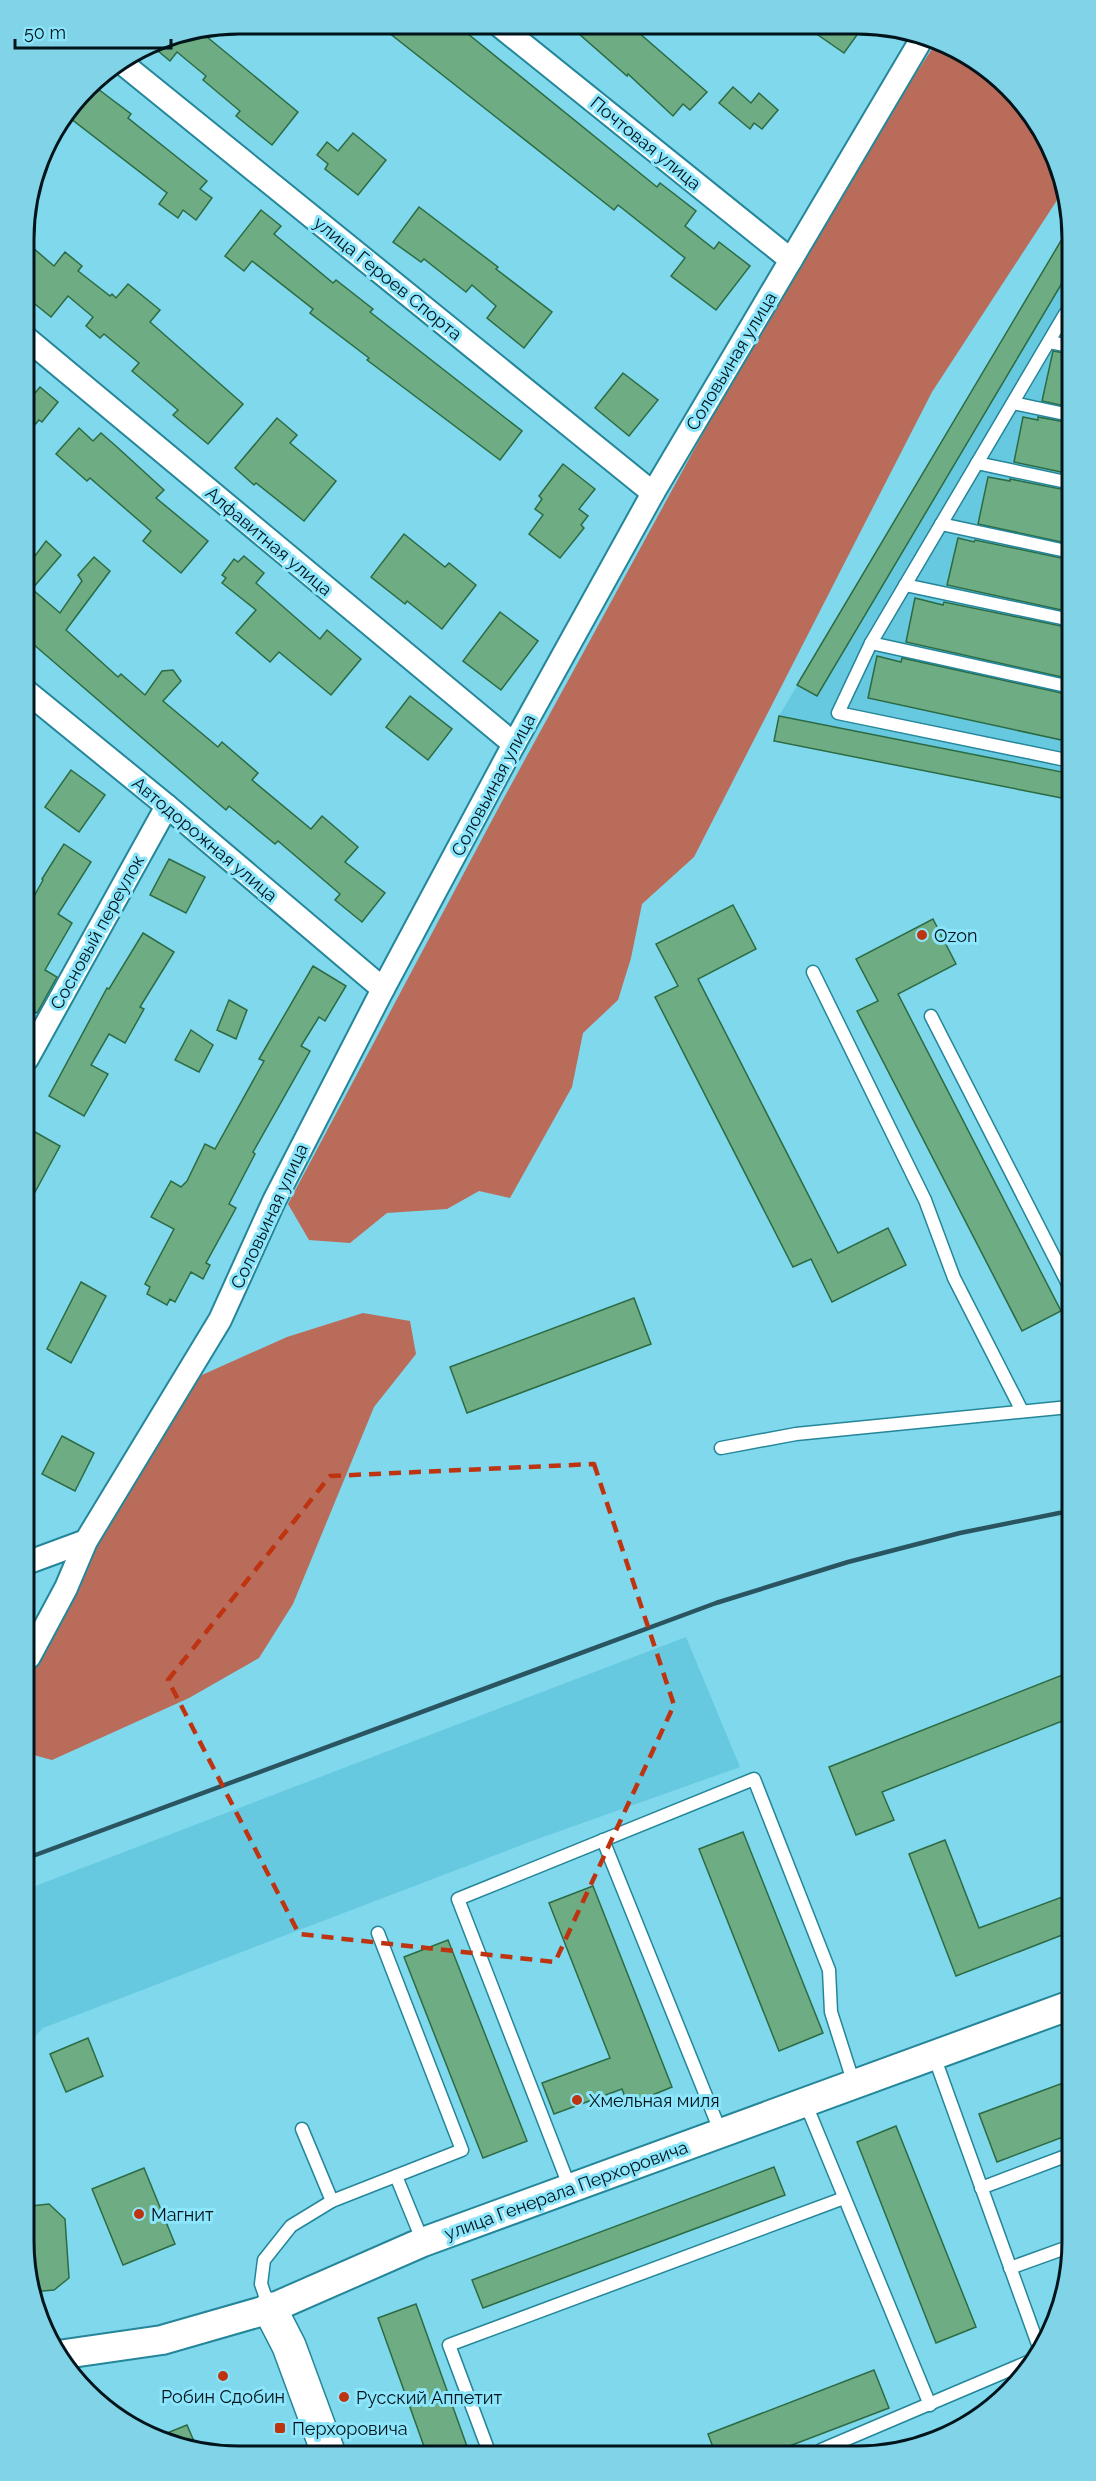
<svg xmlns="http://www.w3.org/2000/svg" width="1096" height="2481" font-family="Raleway,sans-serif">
	<rect width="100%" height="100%" fill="#7fd8ec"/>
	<g fill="#67c9e0">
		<path d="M1065,234l2,565 -293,-58 5,-25z"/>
		<path d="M686,1637l54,130 -208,74 -489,187 -12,13 -1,-153z"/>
	</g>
	<g fill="#ba6c5a">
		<path d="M934,46l65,32 44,54 22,56 -133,204 -238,465 -52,47 -11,54 -13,42 -35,33 -11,54 -62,111 -31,-7 -32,18 -60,4 -37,30 -41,-3 -21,-36 211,-397 232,-425 129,-224z"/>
		<path d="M363,1313l47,8 6,33 -42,53 -81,197 -34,54 -70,40 -137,62 -22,-6 -1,-83 49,-96 115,-196 94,-42z"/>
	</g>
	<g fill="#6ead83" stroke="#2c6b44" stroke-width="1.5">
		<path d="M379,25h78l200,162 3,-4 36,28 -11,15 29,23 5,-7 31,24 -34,44 -45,-34 14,-18 -67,-53 -4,5z"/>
		<path d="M570,26h61l76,66 -17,18 -7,-6 -10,12 -45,-42 -1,2z"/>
		<path d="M808,28h54l-18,25z"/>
		<path d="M201,32l97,80 -26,33 -36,-29 4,-5 -37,-31 3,-4 -29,-24 -7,9 -19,-16 7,-5z"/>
		<path d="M94,86l37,28 -3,4 79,63 -7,8 12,9 -16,22 -13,-10 -5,8 -19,-14 8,-11 -97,-75z"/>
		<path d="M733,87l18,16 8,-10 19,17 -16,19 -8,-6 -4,6 -31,-26z"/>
		<path d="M353,133l33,27 -28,35 -33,-26 3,-5 -11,-9 10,-13 11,9z"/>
		<path d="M419,207l79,60 -2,2 56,43 -28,36 -37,-30 9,-12 -24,-21 -6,7 -42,-33 -3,3 -28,-20z"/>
		<path d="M261,210l20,16 -7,8 59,49 3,-3 37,29 -3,3 152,119 -22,29 -133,-100 2,-2 -59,-45 3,-4 -61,-48 -8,10 -19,-15z"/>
		<path d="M1065,234v44l-248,418 -20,-11z"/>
		<path d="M25,241l29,25 11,-14 17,14 -4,5 32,25 2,-2 4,4 12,-14 32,26 -10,12 93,82 -35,40 -35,-29 5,-5 -46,-39 7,-8 -35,-29 -4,4 -14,-12 7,-9 -25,-21 -17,21 -26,-21z"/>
		<path d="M1053,351l12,2v53l-23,-5z"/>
		<path d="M623,373l35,27 -29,36 -34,-28z"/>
		<path d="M25,385l10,8 5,-6 18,15 -16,20 -3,-2 -14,16z"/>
		<path d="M1023,417l15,3v-3l27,5 1,51 -52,-11z"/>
		<path d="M277,418l20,17 -7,8 46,38 -32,40 -48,-38 -2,2 -19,-17z"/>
		<path d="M79,428l14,13 8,-8 16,14 47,43 -8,8 52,43 -27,32 -38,-32 8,-10 -61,-53 -3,3 -31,-27z"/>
		<path d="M563,464l32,25 -16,20 9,7 -7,9 3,3 -24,30 -31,-24 14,-19 -8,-6 7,-10 -3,-3z"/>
		<path d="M988,477l22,4v-2l56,11v53l-88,-19z"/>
		<path d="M404,534l41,33 4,-4 27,22 -34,44 -35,-28 -2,3 -34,-27z"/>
		<path d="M958,538l16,4 1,-2 91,19v52l-119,-26z"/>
		<path d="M46,541l15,14 -29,34 28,24 22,-32 -4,-6 16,-18 16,14 -44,59 52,47 3,-3 24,21 17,-24 11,-1 8,11 -18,20 55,46 4,-5 36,31 -6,7 59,49 11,-13 36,31 -13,15 40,31 -23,29 -27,-22 5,-6 -62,-53 -3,3 -46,-38 -3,4 -200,-172v-70z"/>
		<path d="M244,556l20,17 -8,10 64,56 7,-9 34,29 -30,36 -52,-43 -9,10 -34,-29 20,-23 -34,-27 4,-5 -4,-3 12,-16 4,3z"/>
		<path d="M915,598l28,7 1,-3 122,25v51l-160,-36z"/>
		<path d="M500,612l38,29 -37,49 -38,-29z"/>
		<path d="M877,656l24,6 1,-4 164,36v47l-198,-43z"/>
		<path d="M410,696l42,33 -24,31 -42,-33z"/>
		<path d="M779,716l288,57v26l-293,-58z"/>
		<path d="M71,770l34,25 -26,37 -34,-25z"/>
		<path d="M64,844l27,18 -33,52 14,9 -27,47 12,7 -20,36 -10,-5v-99l16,-29 -1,-1z"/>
		<path d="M169,859l36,18 -19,36 -36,-18z"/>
		<path d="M733,905l23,44 -58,30 140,274 50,-25 18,37 -74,37 -21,-43 -18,8 -138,-270 23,-11 -22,-42z"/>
		<path d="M933,919l23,45 -58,30 163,317 -39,20 -165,-320 21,-10 -22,-42z"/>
		<path d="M143,933l31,19 -34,55 4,2 -19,34 -16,-9 -18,31 17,9 -24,42 -35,-20 58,-108 2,1z"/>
		<path d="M313,966l33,20 -21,35 -6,-4 -18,29 9,5 -57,101 2,2 -26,50 7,4 -30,55 4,2 -7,14 -12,-7 -16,30 -5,-3 -3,6 -20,-11 3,-7 -5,-3 29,-55 -23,-12 20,-36 10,6 6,-6 18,-37 10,5 49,-88 -5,-2z"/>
		<path d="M229,1000l18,10 -11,29 -19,-9z"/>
		<path d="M191,1030l22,15 -14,27 -24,-12z"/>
		<path d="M28,1128l32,18 -32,59z"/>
		<path d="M81,1282l25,14 -35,67 -24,-14z"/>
		<path d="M634,1298l17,46 -184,69 -17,-46z"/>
		<path d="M62,1436l32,17 -19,38 -33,-17z"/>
		<path d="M1070,1672v46l-188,74 12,28 -38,15 -27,-68z"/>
		<path d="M743,1832l80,201 -44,18 -80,-202z"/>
		<path d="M945,1840l34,88 91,-34v38l-114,44 -47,-122z"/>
		<path d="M593,1886l79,201 -44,18 -6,-16 -68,25 -12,-31 68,-25 -61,-155z"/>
		<path d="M448,1940l79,201 -44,17 -79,-201z"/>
		<path d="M88,2038l15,38 -37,16 -16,-38z"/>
		<path d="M1071,2080v54l-74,28 -18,-48z"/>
		<path d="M896,2126l80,201 -40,16 -79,-201z"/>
		<path d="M774,2167l11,28 -302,113 -11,-28z"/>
		<path d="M144,2168l31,76 -52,21 -31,-76z"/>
		<path d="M49,2204l16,15 4,59 -15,12 -23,2v-86z"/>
		<path d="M416,2304l53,148h-43l-48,-134z"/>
		<path d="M874,2370l15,38 -110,42h-65l-6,-16z"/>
		<path d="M187,2425l12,28 -37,-18z"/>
	</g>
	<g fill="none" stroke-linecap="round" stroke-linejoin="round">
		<defs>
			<g id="service">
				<path d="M1065,314l-194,329 -33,70 228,47"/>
				<path d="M1049,342l16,3"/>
				<path d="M1013,403l52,11"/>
				<path d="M977,463l89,19"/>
				<path d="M941,524l125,27"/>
				<path d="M905,585l161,34"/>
				<path d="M871,643l195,43"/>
				<path d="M813,972l112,228 29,78 68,133"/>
				<path d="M931,1016l137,268"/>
				<path d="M721,1448l75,-14 273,-27"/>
				<path d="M603,1840l118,293"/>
				<path d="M934,2056l106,294"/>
				<path d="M805,2102l125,303"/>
				<path d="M302,2129l30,72"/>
				<path d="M396,2176l27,66"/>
				<path d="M570,2188l-112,-289 296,-120 75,191 2,42 23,72"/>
				<path d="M981,2188l90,-34"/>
				<path d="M1010,2268l61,-22"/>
				<path d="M269,2307l-8,-23 3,-24 27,-34 41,-25 130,-51 -84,-217"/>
				<path d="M821,2450l214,-91"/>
				<path d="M489,2452l-40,-107 395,-147"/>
			</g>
			<g id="minor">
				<path d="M500,26l291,234"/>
				<path d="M122,63l531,430"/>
				<path d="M25,337l489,407"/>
				<path d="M26,691l141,115 216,183"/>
				<path d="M27,1059l140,-253"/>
				<path d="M29,1562l57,-21"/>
				<path d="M29,1657l37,-69 20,-47 134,-221 54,-119 109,-212 131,-245 139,-251 268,-453"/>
			</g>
			<path id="tertiary" d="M58,2355l104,-15 108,-31 153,-67 648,-237"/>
			<path id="secondary" d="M270,2309l19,37 39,106"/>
		</defs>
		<use href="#service" stroke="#258699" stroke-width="15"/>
		<use href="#minor" stroke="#258699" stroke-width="26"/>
		<use href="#tertiary" stroke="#258699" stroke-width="32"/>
		<use href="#secondary" stroke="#258699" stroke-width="36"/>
		<use href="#service" stroke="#fff" stroke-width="12"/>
		<use href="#minor" stroke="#fff" stroke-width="22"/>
		<use href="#tertiary" stroke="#fff" stroke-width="28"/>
		<use href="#secondary" stroke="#fff" stroke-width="33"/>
		<path stroke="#2a5560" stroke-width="4.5" d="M30,1857l686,-254 132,-41 112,-29 109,-22"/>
	</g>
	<path fill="none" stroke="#be3411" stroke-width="4.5" stroke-dasharray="12 8" stroke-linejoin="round" d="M594,1464l80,241 -119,257 -256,-28 -131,-254 162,-204z"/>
	<g fill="#be3411" stroke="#8ce5fa" stroke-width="2">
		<circle cx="922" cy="935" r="6"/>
		<circle cx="577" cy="2100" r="6"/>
		<circle cx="139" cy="2214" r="6"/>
		<circle cx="223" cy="2376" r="6"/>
		<circle cx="344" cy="2397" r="6"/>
		<rect x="274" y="2422" width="12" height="12" rx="3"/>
	</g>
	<g text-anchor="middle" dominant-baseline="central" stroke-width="6" stroke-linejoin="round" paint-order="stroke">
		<g font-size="18" fill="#00151b" stroke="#8ce5fa">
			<text transform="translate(646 143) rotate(39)">Почтовая улица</text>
			<text transform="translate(388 278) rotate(39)">улица Героев Спорта</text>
			<text transform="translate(731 361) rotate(-59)">Соловьиная улица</text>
			<text transform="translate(269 541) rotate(40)">Алфавитная улица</text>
			<text transform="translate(493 785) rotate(-62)">Соловьиная улица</text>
			<text transform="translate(205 839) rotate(40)">Автодорожная улица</text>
			<text transform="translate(97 932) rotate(-61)">Сосновый переулок</text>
			<text transform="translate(269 1216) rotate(-65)">Соловьиная улица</text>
			<text transform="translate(566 2190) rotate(-20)">улица Генерала Перхоровича</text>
		</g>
		<g font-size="18" fill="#00151b" stroke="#8ce5fa" text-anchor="start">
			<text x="934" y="935">Ozon</text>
			<text x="589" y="2100">Хмельная миля</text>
			<text x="151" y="2214">Магнит</text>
			<text x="223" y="2396" text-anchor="middle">Робин Сдобин</text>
			<text x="356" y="2397">Русский Аппетит</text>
			<text x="292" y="2428">Перхоровича</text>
		</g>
	</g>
	<path d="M0 0H1096V2481H0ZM239 34H857A205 205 0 0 1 1062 239V2241A205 205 0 0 1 857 2446H239A205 205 0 0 1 34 2241V239A205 205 0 0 1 239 34Z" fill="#81d4e8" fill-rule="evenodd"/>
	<path fill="none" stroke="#00151b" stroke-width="3" d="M239 34H857A205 205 0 0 1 1062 239V2241A205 205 0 0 1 857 2446H239A205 205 0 0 1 34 2241V239A205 205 0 0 1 239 34Z"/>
	<path d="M15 39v9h156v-9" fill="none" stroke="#00151b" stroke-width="3"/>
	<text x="24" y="39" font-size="18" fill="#00151b" stroke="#8ce5fa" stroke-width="4.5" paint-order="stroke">50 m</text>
</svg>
